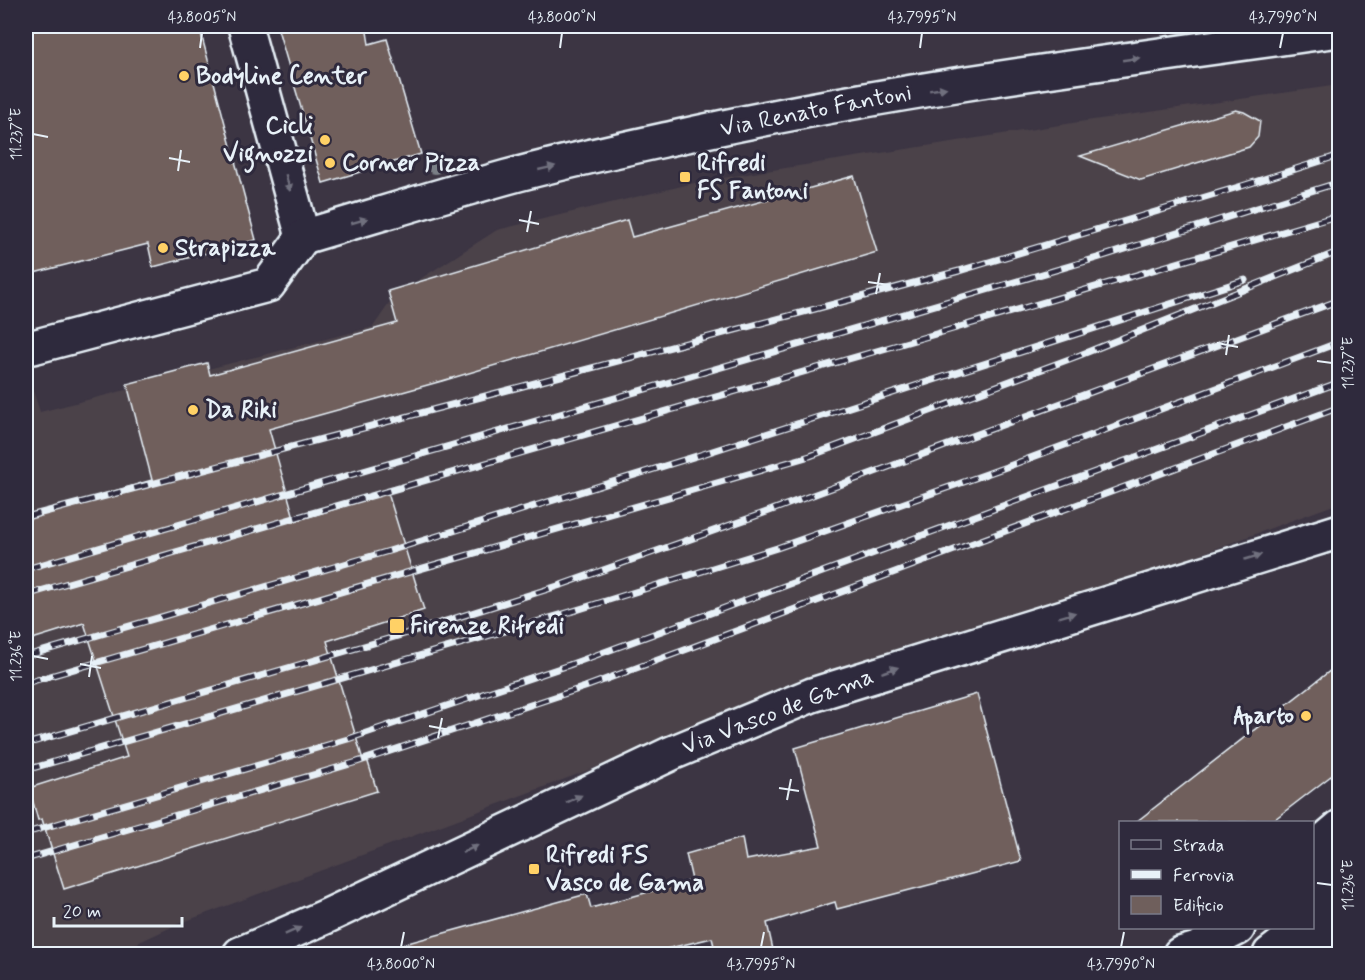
<svg xmlns="http://www.w3.org/2000/svg" width="1365" height="980" font-family="Mynerve,sans-serif">
	<rect width="100%" height="100%" fill="#3c3543"/>
	<filter id="ink" filterUnits="userSpaceOnUse"><feTurbulence type="fractalNoise" baseFrequency=".0167" numOctaves="2"/><feDisplacementMap in="SourceGraphic" scale="12" xChannelSelector="R" yChannelSelector="G"/><feConvolveMatrix kernelMatrix="1 2 1 2 8 2 1 2 1" color-interpolation-filters="sRGB"/></filter>
	<g filter="url(#ink)">
		<path fill="#4b424a" d="M1339,85v418l-157,58 -441,152 -563,211 -64,30h-88v-584l14,42 333,-85 22,-32 102,-65 206,-49 376,-59z"/>
		<g fill="#6f5f5c" stroke="#e8f1f8" stroke-width="1.5">
			<path d="M26,26h173l57,214 -103,27 -5,-23 -122,31z"/>
			<path d="M277,26h89l3,18 18,-5 34,115 -98,29z"/>
			<path d="M1236,110l8,2 16,9 -2,16 -9,10 -108,33 -61,-24z"/>
			<path d="M854,176l23,76 -435,129 -173,48 26,92 93,-28 36,117 -97,31 36,119 4,-1 10,32 -313,98 -22,-70 -4,1 -9,-32 98,-31 -43,-134 -58,18v-124l126,-37 -25,-96 80,-21 3,12 187,-52 -9,-32 239,-71 5,17z"/>
			<path d="M1340,663v106l-69,53h-135z"/>
			<path d="M977,694l44,167 -184,48 -2,-7 -68,21 7,31h-58l-4,-16 -67,16h-240l-1,-10 183,-50 4,14 101,-28 -6,-26 56,-16 4,22 75,-14 -26,-98z"/>
		</g>
		<g fill="none" stroke-linecap="round" stroke-linejoin="round">
			<defs>
				<g id="minor">
					<path d="M245,26l58,211"/>
					<path d="M303,237c68,-20 136,-41 204,-60 55,-15 111,-27 166,-39 220,-49 444,-77 667,-108"/>
					<path d="M33,347l235,-62 35,-48"/>
					<path d="M1312,857l15,-19 13,-11"/>
					<path d="M240,954l85,-37 347,-164 140,-58 528,-164"/>
					<path d="M1274,954l32,-8 34,-16"/>
				</g>
				<g id="major">
					<path d="M1312,882l28,-14"/>
					<path d="M1312,920l28,-21"/>
					<path d="M1180,954l17,-5 41,-21"/>
					<path d="M1270,954l33,-26"/>
				</g>
			</defs>
			<use href="#minor" stroke="#e8f1f8" stroke-width="38"/>
			<use href="#major" stroke="#e8f1f8" stroke-width="38"/>
			<use href="#minor" stroke="#2f2a3d" stroke-width="33"/>
			<use href="#major" stroke="#2f2a3d" stroke-width="33"/>
			<defs>
				<g id="rail">
					<path d="M26,517l933,-246 286,-86 95,-30"/>
					<path d="M26,569l1071,-311 243,-76"/>
					<path d="M26,595l920,-264 394,-116"/>
					<path d="M26,656l363,-105 314,-97 542,-174"/>
					<path d="M26,683l784,-227 270,-101 260,-104"/>
					<path d="M26,744l372,-108 163,-51 203,-72 576,-213"/>
					<path d="M26,770l544,-158 207,-64 232,-82 331,-124"/>
					<path d="M26,833l322,-94 221,-74 771,-283"/>
					<path d="M26,859l331,-97 228,-75 755,-280"/>
				</g>
			</defs>
			<use href="#rail" stroke="#e8f1f8" stroke-width="7"/>
			<use href="#rail" stroke="#2f2a3d" stroke-width="4.5" stroke-dasharray="14" stroke-linecap="butt"/>
		</g>
		<circle fill="#7a7f86" cx="435" cy="165" r="9"/>
		<defs><path id="oneway-solid" d="M-6-.8H1V-3.2L6.5 0L1 3.2V.8H-6Z" transform="scale(1.5)"/></defs>
		<g fill="#70707e">
			<use href="#oneway-solid" transform="translate(1131 59) rotate(-8)"/>
			<use href="#oneway-solid" transform="translate(938 89) rotate(-9)"/>
			<use href="#oneway-solid" transform="translate(547 168) rotate(-13)"/>
			<use href="#oneway-solid" transform="translate(288 183) rotate(75)"/>
			<use href="#oneway-solid" transform="translate(359 221) rotate(-16)"/>
			<use href="#oneway-solid" transform="translate(1253 557) rotate(-17)"/>
			<use href="#oneway-solid" transform="translate(1067 615) rotate(-17)"/>
			<use href="#oneway-solid" transform="translate(890 670) rotate(-18)"/>
			<use href="#oneway-solid" transform="translate(574 799) rotate(-26)"/>
			<use href="#oneway-solid" transform="translate(470 849) rotate(-25)"/>
			<use href="#oneway-solid" transform="translate(293 931) rotate(-24)"/>
		</g>
	</g>
	<path fill="none" stroke="#e8f1f8" stroke-width="2" d="M200,48l2,-15M560,48l2,-15M920,48l2,-15M1280,48l3,-15M33,134l15,3M169,158l21,4M178,171l3,-21M519,220l20,4M527,232l4,-21M868,282l21,3M876,294l4,-21M1217,343l21,4M1226,355l3,-20M1317,361l15,2M33,656l15,3M80,664l21,4M89,677l3,-21M429,726l21,4M438,738l4,-20M779,788l20,3M787,800l4,-21M1317,883l15,2M401,947l3,-15M761,947l3,-15M1121,947l3,-15"/>
	<g fill="#ffd166" stroke="#2f2a3d" stroke-width="2">
		<circle cx="184" cy="76" r="6"/>
		<circle cx="325" cy="140" r="6"/>
		<circle cx="330" cy="163" r="6"/>
		<rect x="679" y="171" width="12" height="12" rx="3"/>
		<circle cx="163" cy="248" r="6"/>
		<circle cx="193" cy="410" r="6"/>
		<rect x="389" y="618" width="16" height="16" rx="3"/>
		<circle cx="1306" cy="716" r="6"/>
		<rect x="528" y="863" width="12" height="12" rx="3"/>
	</g>
	<g text-anchor="middle" dominant-baseline="central" stroke-width="6" stroke-linejoin="round" paint-order="stroke">
		<g font-size="24" font-weight="bold" fill="#e8f1f8" stroke="#2f2a3d" text-anchor="start">
			<text x="196" y="76">Bodyline Center</text>
			<text x="313" y="126" text-anchor="end">Cicli<tspan x="313" dy="28">Vignozzi</tspan></text>
			<text x="342" y="163">Corner Pizza</text>
			<text x="697" y="163">Rifredi<tspan x="697" dy="28">FS Fantoni</tspan></text>
			<text x="175" y="248">Strapizza</text>
			<text x="205" y="410">Da Riki</text>
			<text x="410" y="626">Firenze Rifredi</text>
			<text x="1294" y="716" text-anchor="end">Aparto</text>
			<text x="546" y="855">Rifredi FS<tspan x="546" dy="28">Vasco de Gama</tspan></text>
		</g>
		<g font-size="24" fill="#e8f1f8" stroke="#2f2a3d">
			<text transform="translate(816 111) rotate(-11)">Via Renato Fantoni</text>
			<text transform="translate(778 712) rotate(-21)">Via Vasco de Gama</text>
		</g>
	</g>
	<rect width="1365" height="980" fill="none" stroke="#2f2a3d" stroke-width="66"/>
	<rect x="1119" y="821" width="195" height="108" fill="#2f2a3d" stroke="#797a88" stroke-width="1.5"/>
	<rect x="1131" y="840" width="30" height="9" fill="#2f2a3d" stroke="#797a88" stroke-width="1.5"/>
	<text x="1173" y="851" font-size="18" fill="#e8f1f8">Strada</text>
	<rect x="1131" y="870" width="30" height="9" fill="#e8f1f8" stroke="#797a88" stroke-width="1.5"/>
	<text x="1173" y="881" font-size="18" fill="#e8f1f8">Ferrovia</text>
	<rect x="1131" y="896" width="30" height="18" fill="#6f5f5c" stroke="#797a88" stroke-width="1.5"/>
	<text x="1173" y="911" font-size="18" fill="#e8f1f8">Edificio</text>
	<path d="M54 917v9h128v-9" fill="none" stroke="#e8f1f8" stroke-width="3"/>
	<text x="63" y="917" font-size="18" fill="#e8f1f8" stroke="#2f2a3d" stroke-width="4.5" paint-order="stroke">20 m</text>
	<rect x="33" y="33" width="1299" height="914" fill="none" stroke="#e8f1f8" stroke-width="2"/>
	<g font-size="15" text-anchor="middle" fill="#e8f1f8">
		<text x="202" y="22">43.8005°N</text>
		<text x="562" y="22">43.8000°N</text>
		<text x="922" y="22">43.7995°N</text>
		<text x="1283" y="22">43.7990°N</text>
		<text transform="translate(16 134) rotate(-90)" y="5">11.237°E</text>
		<text transform="translate(1348 363) rotate(-90)" y="5">11.237°E</text>
		<text transform="translate(16 656) rotate(-90)" y="5">11.236°E</text>
		<text transform="translate(1348 885) rotate(-90)" y="5">11.236°E</text>
		<text x="401" y="969">43.8000°N</text>
		<text x="761" y="969">43.7995°N</text>
		<text x="1121" y="969">43.7990°N</text>
	</g>
</svg>
